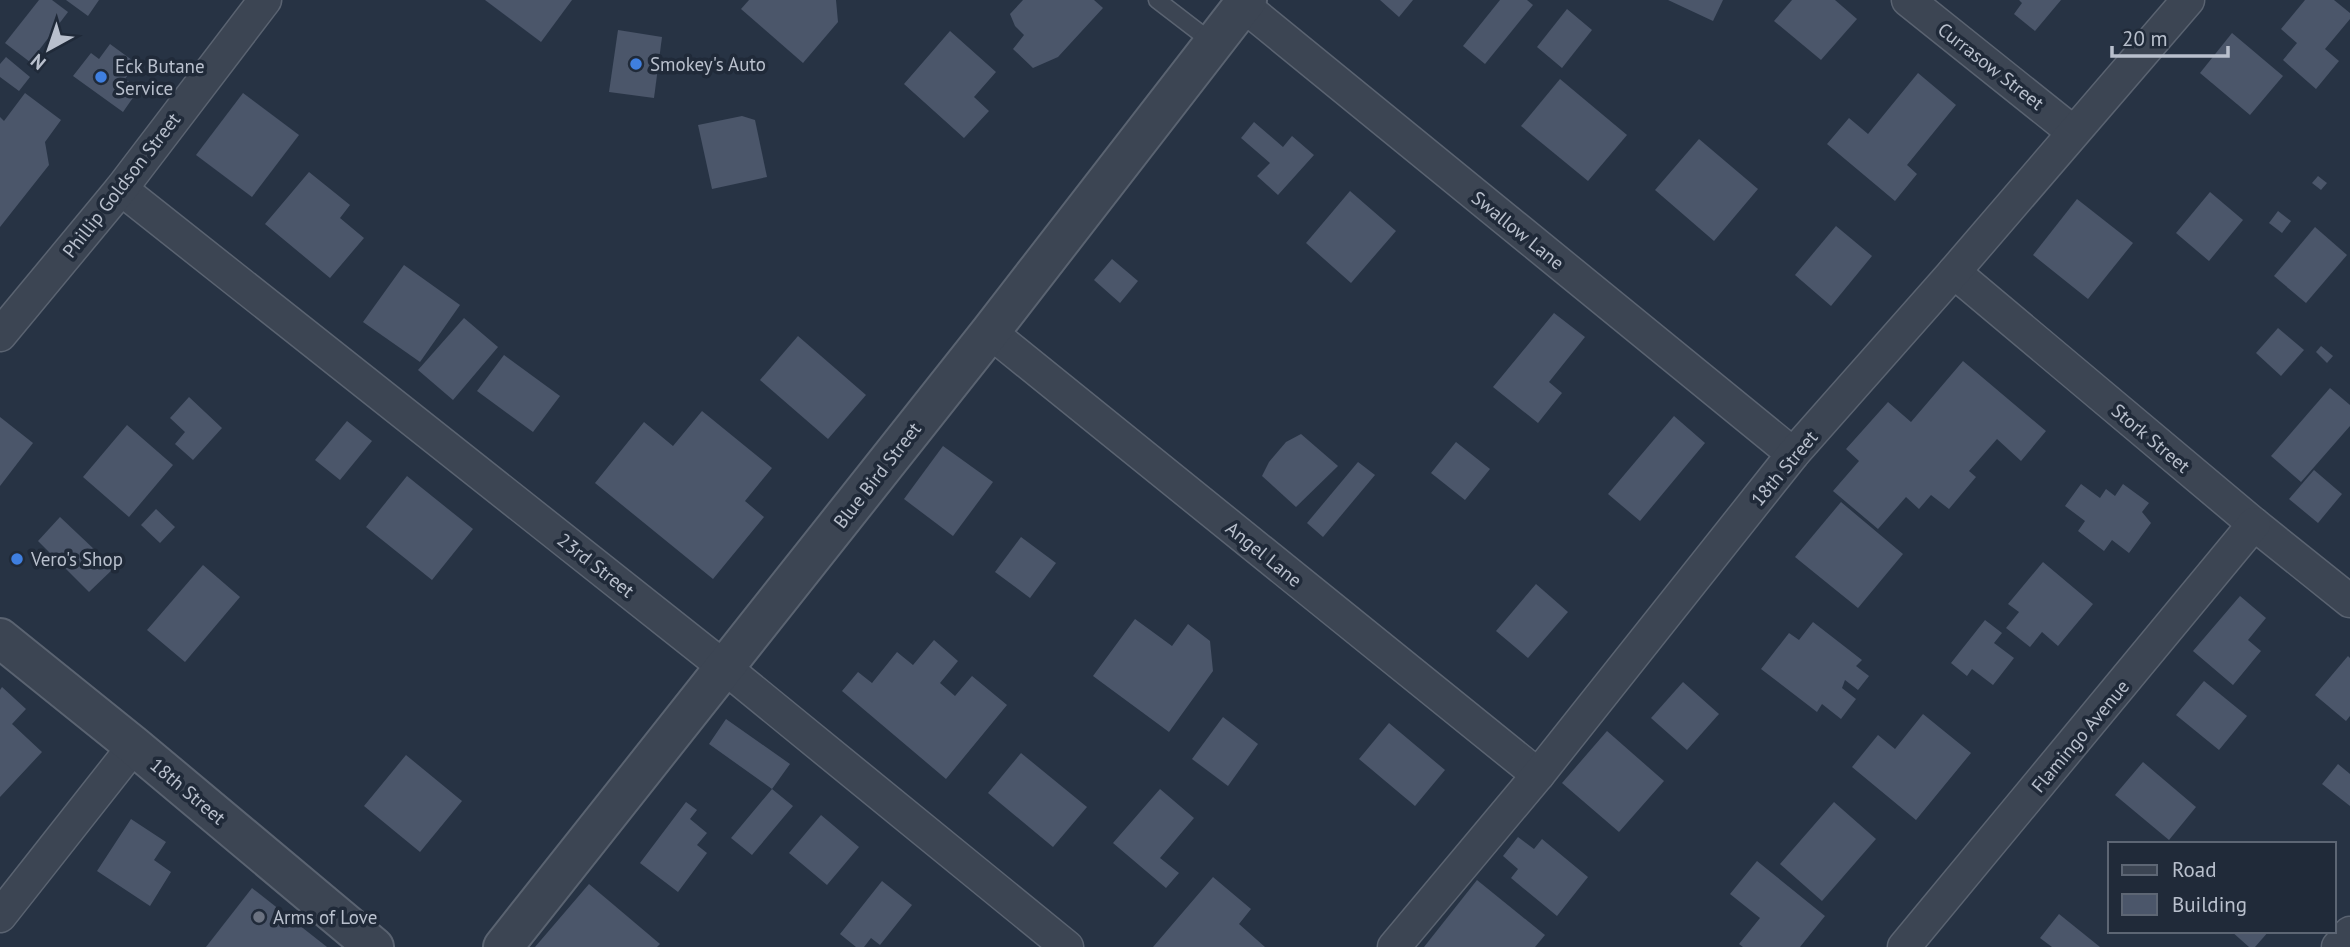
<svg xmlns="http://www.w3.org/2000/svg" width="2350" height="947" font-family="'PT Sans',sans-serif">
	<rect width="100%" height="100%" fill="#273344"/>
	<g fill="#4b566a">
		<path d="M39,0h13l16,12 -38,50 -25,-19z"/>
		<path d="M66,0h33l-11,16z"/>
		<path d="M485,0h87l-31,42z"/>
		<path d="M749,0h87l2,22 -35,41 -62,-54z"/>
		<path d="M1023,0h71l9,8 -45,49 -25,11 -20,-19 11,-14 -9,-9 -5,-12z"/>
		<path d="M1380,0h33l-14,17z"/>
		<path d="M1500,0h27l6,5 -48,59 -22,-18z"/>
		<path d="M1668,0h55l-10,21z"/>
		<path d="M1792,0h43l22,19 -36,41 -47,-39z"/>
		<path d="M2019,0h42l-26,31 -21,-17 8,-11z"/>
		<path d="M2305,0h29l16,13v6l-25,30 14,12 -23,28 -33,-29 14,-17 -16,-14z"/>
		<path d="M1567,9l25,21 -30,38 -25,-21z"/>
		<path d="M618,30l44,7 -8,61 -45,-6z"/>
		<path d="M950,31l46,41 -22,25 15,14 -25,27 -60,-54z"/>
		<path d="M2232,33l51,43 -33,39 -50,-42z"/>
		<path d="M110,44l26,19 -11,16 14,10 -16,23 -50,-36 18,-23 8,6z"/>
		<path d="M6,57l24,20 -11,14 -19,-14v-13z"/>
		<path d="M1918,73l38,32 -49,60 10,9 -22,27 -68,-57 22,-26 19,16z"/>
		<path d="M1560,79l67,56 -39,46 -67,-55z"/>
		<path d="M25,93l36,27 -16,22 4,23 -49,62v-110l4,4z"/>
		<path d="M243,93l56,42 -47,62 -56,-42z"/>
		<path d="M742,116l13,4 12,57 -55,12 -14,-64z"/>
		<path d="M1254,122l29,25 9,-11 22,19 -36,40 -21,-19 13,-13 -29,-25z"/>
		<path d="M1699,139l59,50 -44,52 -59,-51z"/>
		<path d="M309,172l41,33 -10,13 24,20 -34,40 -65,-54z"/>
		<path d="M2318,176l9,7 -6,7 -9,-7z"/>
		<path d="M1350,191l46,40 -45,52 -45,-40z"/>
		<path d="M2210,192l33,28 -34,41 -33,-28z"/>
		<path d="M2077,199l56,44 -45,56 -55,-44z"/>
		<path d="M2278,211l13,10 -9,12 -13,-10z"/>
		<path d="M1836,226l36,30 -41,50 -36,-31z"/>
		<path d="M2315,227l32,28 -41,48 -32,-27z"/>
		<path d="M1112,259l26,22 -18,22 -26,-23z"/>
		<path d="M404,265l56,40 -40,57 -57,-40z"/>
		<path d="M1554,313l31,24 -36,45 13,11 -24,30 -45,-36z"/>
		<path d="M464,318l34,29 -45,53 -35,-30z"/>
		<path d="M2278,328l26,22 -23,26 -25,-23z"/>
		<path d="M798,336l68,59 -38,44 -68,-59z"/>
		<path d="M2321,346l12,10 -6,7 -11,-11z"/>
		<path d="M504,355l56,41 -27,36 -56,-41z"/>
		<path d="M1963,361l83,70 -25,30 -24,-22 -28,32 7,6 -27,32 -18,-14 -12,14 -13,-12 -28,32 -45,-38 26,-30 -13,-12 42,-47 23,20z"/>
		<path d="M2330,388l20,17v21l-49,56 -30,-26z"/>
		<path d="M189,397l33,31 -29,32 -18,-16 10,-12 -15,-14z"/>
		<path d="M702,411l70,57 -27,33 19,16 -51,62 -118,-96 49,-61 29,24z"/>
		<path d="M1674,416l31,27 -65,78 -32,-27z"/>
		<path d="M0,417l33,26 -33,43z"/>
		<path d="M347,421l25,20 -32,39 -25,-20z"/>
		<path d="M127,425l46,40 -44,52 -46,-40z"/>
		<path d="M1301,434l37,32 -42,41 -34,-31 7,-14 17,-20z"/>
		<path d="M1456,442l34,27 -25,31 -34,-27z"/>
		<path d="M943,446l50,36 -40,54 -49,-37z"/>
		<path d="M1358,462l17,13 -52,62 -16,-14z"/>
		<path d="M2314,470l28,24 -24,29 -29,-24z"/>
		<path d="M407,476l66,53 -41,51 -66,-53z"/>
		<path d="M2081,484l19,14 6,-9 9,7 8,-12 26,19 -7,9 9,11 -22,30 -17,-13 -8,11 -26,-20 7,-10 -20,-15z"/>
		<path d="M1841,502l62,52 -45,54 -63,-51z"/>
		<path d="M156,509l19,18 -15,16 -19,-18z"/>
		<path d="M60,517l54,51 -25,24 -51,-51z"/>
		<path d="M1021,537l35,26 -26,35 -35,-26z"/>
		<path d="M2043,562l50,42 -35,42 -16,-14 -12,15 -24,-19 13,-16 -11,-8z"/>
		<path d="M203,565l37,32 -55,65 -38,-32z"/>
		<path d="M1536,584l32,28 -40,46 -32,-27z"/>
		<path d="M2240,596l26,22 -18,22 13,11 -28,34 -40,-34z"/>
		<path d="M1135,619l37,27 16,-22 22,17 3,30 -44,61 -76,-56z"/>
		<path d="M1985,620l17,13 -8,10 20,15 -21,27 -21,-16 -5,7 -16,-13z"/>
		<path d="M1813,622l49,38 -6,6 13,10 -11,14 -13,-10 -3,8 14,11 -15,20 -19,-15 -5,8 -56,-43 28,-36 10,7z"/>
		<path d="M934,640l24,21 -18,22 15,13 17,-20 35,29 -61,74 -104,-88 16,-19 14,11 25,-31 16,13z"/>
		<path d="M2348,656l2,2v58l-4,5 -31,-26z"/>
		<path d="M2204,681l43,35 -28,34 -43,-35z"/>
		<path d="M1683,682l36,32 -32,36 -36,-32z"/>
		<path d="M2,687l24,22 -14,15 30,28 -42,45v-107z"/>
		<path d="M1923,714l48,39 -55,67 -64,-53 26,-32 17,14z"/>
		<path d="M1223,717l35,27 -30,42 -36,-27z"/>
		<path d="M726,719l64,45 -18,25 21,17 -41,49 -21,-17 41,-49 -63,-45z"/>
		<path d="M1389,723l56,47 -30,36 -56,-47z"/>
		<path d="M1607,731l57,50 -45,51 -57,-49z"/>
		<path d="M1021,753l66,54 -34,40 -65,-54z"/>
		<path d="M406,755l56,46 -42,51 -56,-46z"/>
		<path d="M2143,762l53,45 -27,33 -54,-45z"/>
		<path d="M2338,764l12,10v32l-28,-22z"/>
		<path d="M1160,789l34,29 -34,40 19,15 -13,15 -53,-45z"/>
		<path d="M686,802l11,8 -7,9 17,14 -10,12 10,8 -29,39 -38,-29z"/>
		<path d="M1834,802l42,37 -54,62 -42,-37z"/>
		<path d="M821,815l38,32 -32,38 -38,-32z"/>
		<path d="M131,819l35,23 -12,18 17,12 -21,34 -53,-35z"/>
		<path d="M1518,837l16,12 8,-10 46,38 -31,39 -46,-38 7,-9 -15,-13z"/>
		<path d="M1757,861l68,55 -25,31h-57l-4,-3 21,-26 -30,-24z"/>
		<path d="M1213,877l38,32 -12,15 26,23h-112z"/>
		<path d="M1477,880l68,55 -10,12h-111z"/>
		<path d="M882,881l30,24 -32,40 -9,-7 -7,9h-8l-16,-13z"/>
		<path d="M589,884l71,60 -3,3h-122z"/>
		<path d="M252,888l75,59h-121z"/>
		<path d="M2059,914l41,33h-48l-12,-9z"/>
		<path d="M2231,931h38l-14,16h-6z"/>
	</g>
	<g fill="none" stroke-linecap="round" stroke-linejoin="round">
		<defs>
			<path id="service" d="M1157,0l56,43"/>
			<g id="minor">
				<path d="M1908,0l165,132"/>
				<path d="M1243,5l550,449"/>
				<path d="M121,189l603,478 343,280"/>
				<path d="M1954,272l300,252 96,77"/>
				<path d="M990,332l548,443"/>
				<path d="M0,335l121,-146 144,-189"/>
				<path d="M0,916l134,-170"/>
				<path d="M1394,947l144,-172 255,-321 161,-182 234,-272"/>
				<path d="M1904,947l350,-423"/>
				<path d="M2338,947l12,-14"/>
			</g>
			<g id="tertiary">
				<path d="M0,638l134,108 240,201"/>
				<path d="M503,947l487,-615 257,-332"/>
			</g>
		</defs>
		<use href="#service" stroke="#5a6371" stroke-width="19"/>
		<use href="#minor" stroke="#5a6371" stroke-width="35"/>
		<use href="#tertiary" stroke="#5a6371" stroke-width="42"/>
		<use href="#service" stroke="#3c4553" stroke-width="16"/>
		<use href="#minor" stroke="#3c4553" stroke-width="32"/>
		<use href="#tertiary" stroke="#3c4553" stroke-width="38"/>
	</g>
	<g fill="#3f7fe0" stroke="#202a39" stroke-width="2.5">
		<circle cx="636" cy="64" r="7"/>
		<circle cx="101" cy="77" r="7"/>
		<circle cx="17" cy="559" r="7"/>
	</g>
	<circle fill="#6b7280" stroke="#202a39" stroke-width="2.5" cx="259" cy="917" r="7"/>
	<g text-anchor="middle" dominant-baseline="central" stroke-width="7" stroke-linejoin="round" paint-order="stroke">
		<g font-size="19" fill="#b9c0cd" stroke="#202a39" text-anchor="start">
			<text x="650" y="64">Smokey's Auto</text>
			<text x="115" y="66">Eck Butane<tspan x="115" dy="22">Service</tspan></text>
			<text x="31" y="559">Vero's Shop</text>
			<text x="273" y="917">Arms of Love</text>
		</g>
		<g font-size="19" fill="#b9c0cd" stroke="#202a39">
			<text transform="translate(1991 66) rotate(38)">Currasow Street</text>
			<text transform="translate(121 185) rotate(-52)">Phillip Goldson Street</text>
			<text transform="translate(1518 230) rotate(39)">Swallow Lane</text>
			<text transform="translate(2151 438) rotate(40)">Stork Street</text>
			<text transform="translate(1784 468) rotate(-50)">18th Street</text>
			<text transform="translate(877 475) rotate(-52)">Blue Bird Street</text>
			<text transform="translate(1264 554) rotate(39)">Angel Lane</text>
			<text transform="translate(596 565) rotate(38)">23rd Street</text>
			<text transform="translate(2080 736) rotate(-50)">Flamingo Avenue</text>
			<text transform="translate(188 791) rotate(40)">18th Street</text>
		</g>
	</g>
	<rect x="2108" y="842" width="228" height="91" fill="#202a39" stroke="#5d6674" stroke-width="2"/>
	<rect x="2122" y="865" width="35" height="10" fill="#3c4553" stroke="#5d6674" stroke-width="2"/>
	<text x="2172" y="877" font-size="21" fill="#b9c0cd">Road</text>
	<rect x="2122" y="894" width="35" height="21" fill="#4b566a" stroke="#5d6674" stroke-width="2"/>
	<text x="2172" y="912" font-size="21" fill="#b9c0cd">Building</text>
	<g transform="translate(49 49) rotate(220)" stroke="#202a39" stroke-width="5" paint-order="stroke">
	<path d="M0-5L12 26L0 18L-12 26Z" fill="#b9c0cd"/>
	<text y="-10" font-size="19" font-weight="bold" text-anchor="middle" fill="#b9c0cd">N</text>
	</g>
	<path d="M2112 46v10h116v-10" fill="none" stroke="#b9c0cd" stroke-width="3.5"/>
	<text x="2122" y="46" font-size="21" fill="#b9c0cd" stroke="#202a39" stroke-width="5" paint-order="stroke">20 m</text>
</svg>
